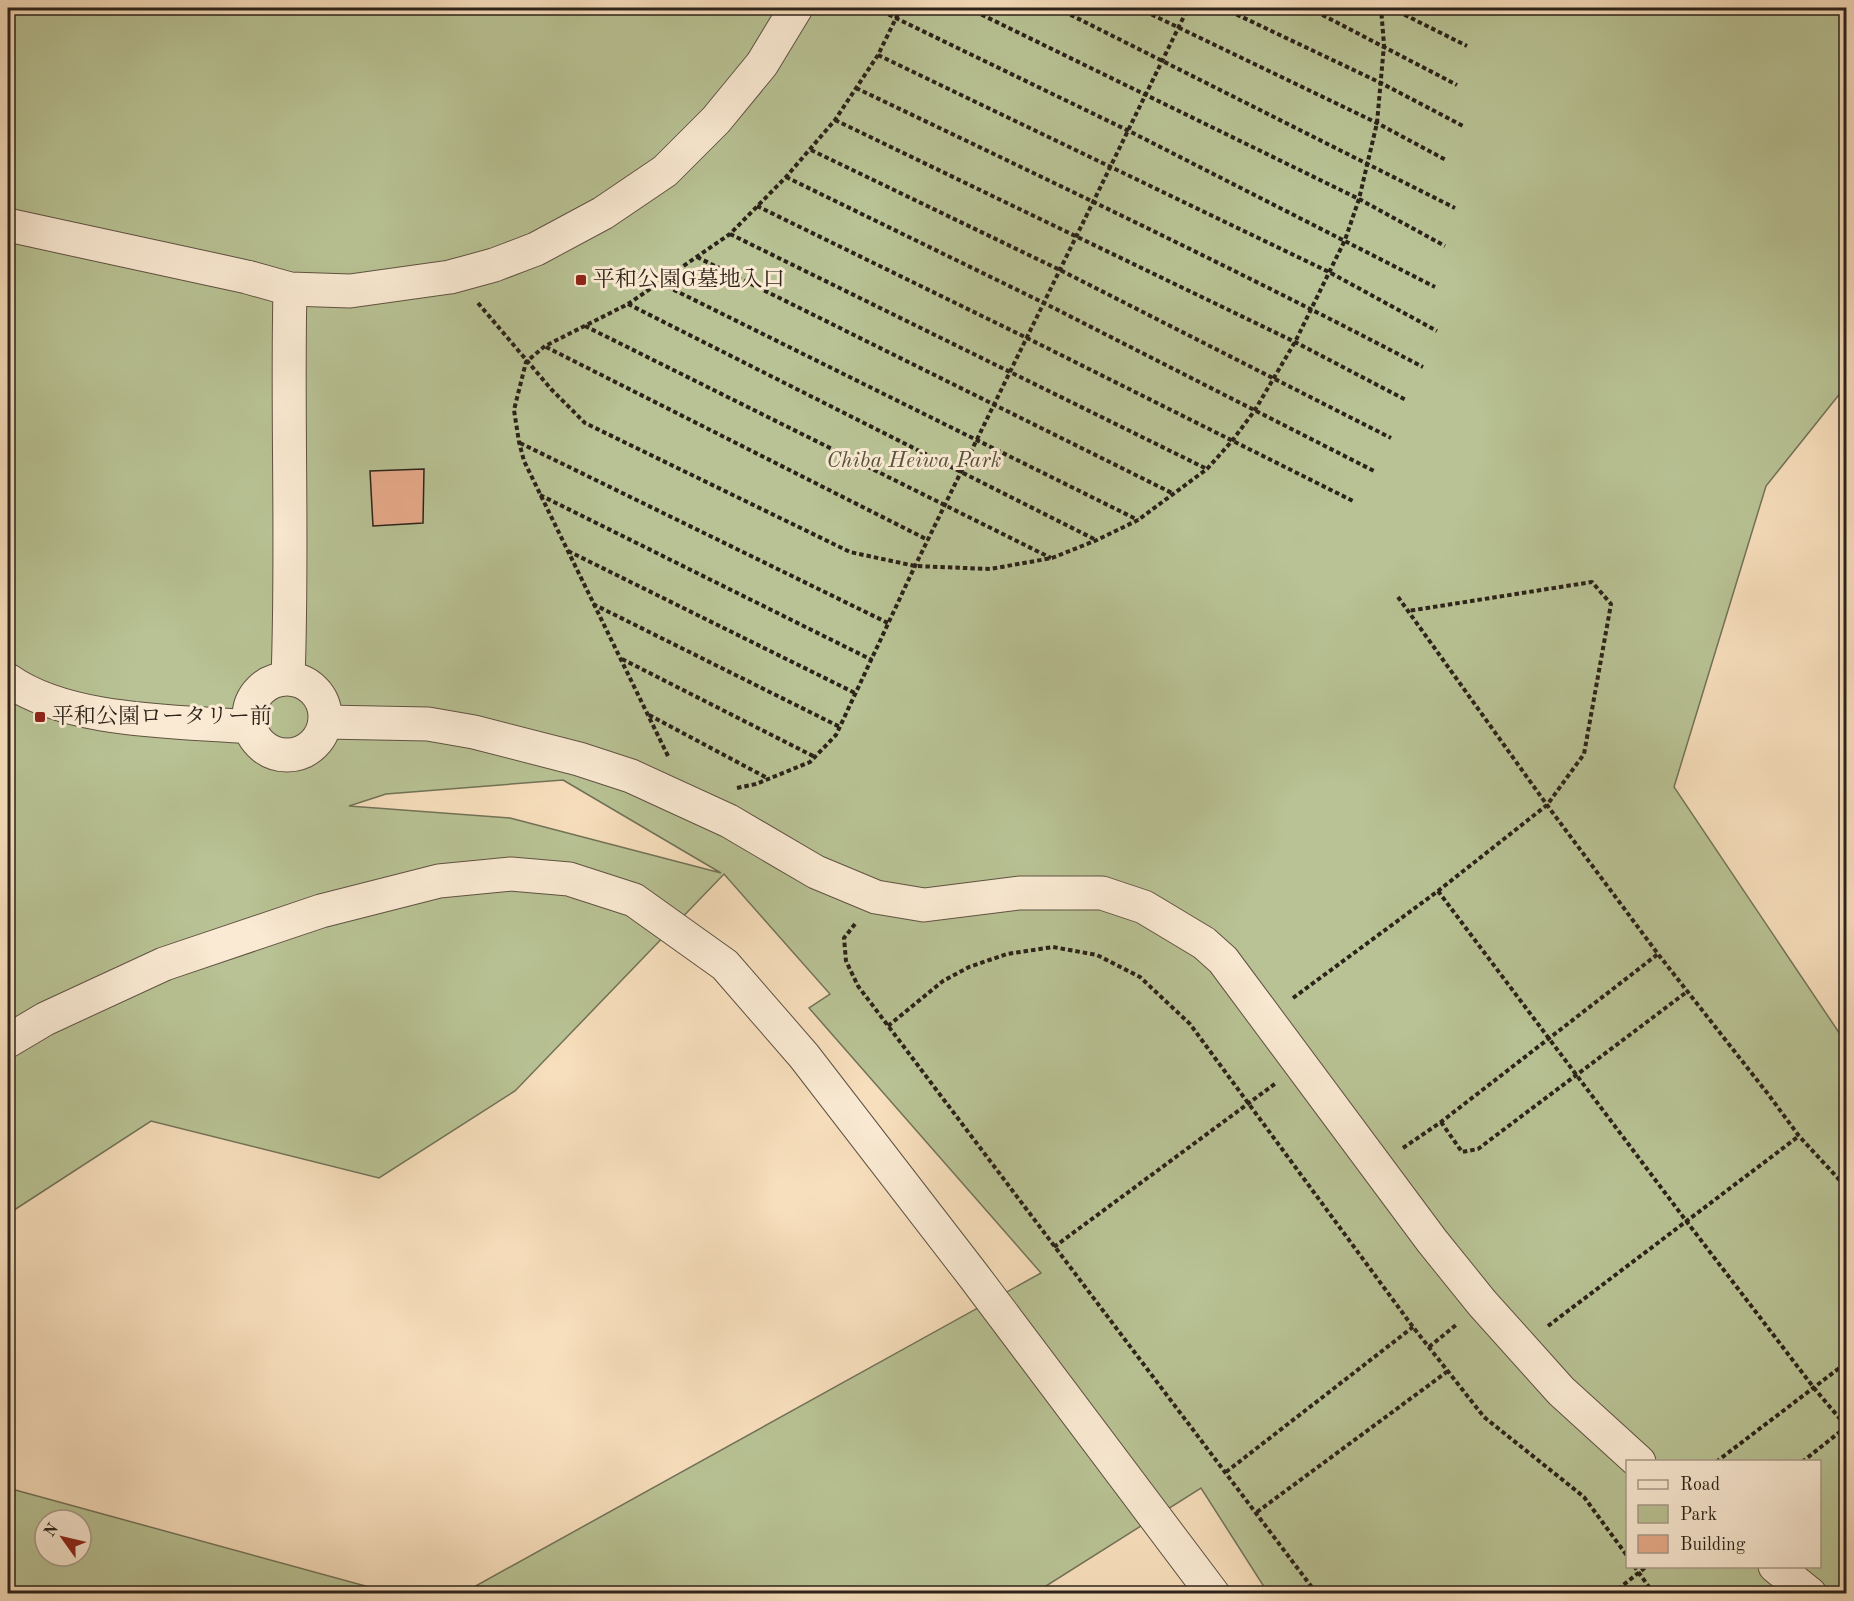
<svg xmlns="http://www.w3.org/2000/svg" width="1854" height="1601" font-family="'Old Standard TT','Noto Serif JP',serif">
	<rect width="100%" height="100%" fill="#f7debc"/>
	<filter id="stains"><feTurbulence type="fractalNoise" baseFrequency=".00333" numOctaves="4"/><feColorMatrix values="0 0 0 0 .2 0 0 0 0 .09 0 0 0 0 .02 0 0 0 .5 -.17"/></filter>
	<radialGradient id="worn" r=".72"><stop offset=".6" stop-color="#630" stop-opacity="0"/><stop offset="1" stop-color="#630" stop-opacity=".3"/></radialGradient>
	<g fill="#b8c294" stroke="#727257" stroke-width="1.5" fill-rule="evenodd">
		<path d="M8,8h1838v378l-80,100 -92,301 172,256v550h-578l-67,-105 -166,105h-572l578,-320 -232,-265 21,-14 -106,-120 -209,217 -136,87 -228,-57 -143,93zM563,780l158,93 -211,-55 -161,-12 37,-12zM1628,1462h192v104h-192z"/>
		<path d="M8,1488l383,105h-383zM45,1520h36v36h-36z"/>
	</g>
	<path fill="#e8ab8a" stroke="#2c231a" stroke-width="1.5" d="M424,469l-1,54 -50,3 -3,-55z"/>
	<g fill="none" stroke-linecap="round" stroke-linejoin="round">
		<defs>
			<g id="minor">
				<path d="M8,225l239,52 43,12 60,2 100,-14 44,-12 42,-16 67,-36 62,-42 51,-51 46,-56 34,-56"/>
				<path d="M288,678c5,-129 -1,-259 2,-389"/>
				<circle cx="287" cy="717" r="38"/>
				<path d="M8,680c61,43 168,41 242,47"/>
				<path d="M325,722l103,2 46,8 105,27 52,17 98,45 87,51 60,25 48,8 95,-12h83l42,14 60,36 19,17 209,281 50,62 79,88 78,71"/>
				<path d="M8,1041l37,-22 119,-55 157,-53 118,-30 72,-7 58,5 65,21 91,65 79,91 169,219 240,319"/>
				<path d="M1775,1566l35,28"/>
			</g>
		</defs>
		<use href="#minor" stroke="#5f5242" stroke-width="35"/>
		<g stroke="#2c231a" stroke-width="4" stroke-dasharray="4.5 3" stroke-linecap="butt">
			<path d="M875,8l254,123 306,156"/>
			<path d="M968,8l391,191 86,47"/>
			<path d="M1057,8l398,200"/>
			<path d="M1138,8l239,115 69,37"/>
			<path d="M1223,8l158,75 82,43"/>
			<path d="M1309,8l148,77"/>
			<path d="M1391,8l76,38"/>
			<path d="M878,55l451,217 108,59"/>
			<path d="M856,88c190,91 380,181 567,279"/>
			<path d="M835,120l460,222 111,58"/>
			<path d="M811,150l249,120 331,168"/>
			<path d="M786,177l258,126 330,168"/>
			<path d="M757,206l270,132 326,163"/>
			<path d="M730,234l477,235"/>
			<path d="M697,257l477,237"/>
			<path d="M660,283l478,237"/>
			<path d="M478,303l73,86 34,34 265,129 65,14 75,3 62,-11 45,-18 41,-20 69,-51 25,-28 23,-31 40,-68 50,-102 14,-41 18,-76 7,-78 -3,-37"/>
			<path d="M628,304l468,236"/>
			<path d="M585,326l466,232"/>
			<path d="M546,347l382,193"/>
			<path d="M520,443l368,180"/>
			<path d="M540,495l332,165"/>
			<path d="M568,551l287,142"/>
			<path d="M1398,597l149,208 111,149 110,140 31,42 47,51"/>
			<path d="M593,604l247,123"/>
			<path d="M622,659l193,98"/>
			<path d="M649,715l120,64"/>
			<path d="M668,756l-144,-295 -5,-19 -5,-32 12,-48 19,-16 83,-42 102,-70 56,-57 49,-57 43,-65 23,-47"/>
			<path d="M737,788l19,-4 54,-22 26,-27 79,-169 273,-558"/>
			<path d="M1438,891l249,331 127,166 32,38"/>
			<path d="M855,924l-11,14 2,23 12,25 459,608"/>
			<path d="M1293,998l145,-107 109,-86 37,-51 27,-150 -19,-22 -184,29"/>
			<path d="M888,1026l55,-45 26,-14 38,-13 46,-7 44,8 43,22 50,47 223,303 71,90 100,80 44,60"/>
			<path d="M1441,1122l21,30 16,-3 210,-158"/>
			<path d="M1403,1148l38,-26 217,-168"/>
			<path d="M1054,1247l222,-164"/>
			<path d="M1548,1326l251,-190"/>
			<path d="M1429,1347l27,-22"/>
			<path d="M1716,1462l130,-99"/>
			<path d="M1802,1462l44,-35"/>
			<path d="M1226,1472l187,-145"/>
			<path d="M1257,1512l191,-141"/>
			<path d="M1634,1566l20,28"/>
			<path d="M1612,1594l35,-28"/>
		</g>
		<use href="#minor" stroke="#faead3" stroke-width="33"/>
	</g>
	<g fill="#8f2418" stroke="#faead3" stroke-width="2">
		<rect x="575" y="274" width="12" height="12" rx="3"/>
		<rect x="34" y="711" width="12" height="12" rx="3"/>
	</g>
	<g text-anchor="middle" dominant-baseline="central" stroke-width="6" stroke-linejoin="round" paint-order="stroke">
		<g font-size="22" fill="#2c231a" stroke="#faead3" text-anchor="start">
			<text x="593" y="280">平和公園G墓地入口</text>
			<text x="52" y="717">平和公園ロータリー前</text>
		</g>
		<g font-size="22" font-style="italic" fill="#56533f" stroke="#faead3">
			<text x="914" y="461">Chiba Heiwa Park</text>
		</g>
	</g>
	<rect width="1854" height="1601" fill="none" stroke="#f7debc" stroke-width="30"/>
	<rect x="9" y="9" width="1836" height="1583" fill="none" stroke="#2c231a" stroke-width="3"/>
	<rect x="15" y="15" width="1824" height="1571" fill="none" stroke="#2c231a" stroke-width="1.5"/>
	<rect x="1626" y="1460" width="195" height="108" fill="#faead3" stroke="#a89a89" stroke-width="1.5"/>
	<rect x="1638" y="1480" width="30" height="9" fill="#faead3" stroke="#a89a89" stroke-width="1.5"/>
	<text x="1680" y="1490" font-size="18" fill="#2c231a">Road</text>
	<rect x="1638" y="1505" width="30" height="18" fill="#b8c294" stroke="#a89a89" stroke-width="1.5"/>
	<text x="1680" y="1520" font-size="18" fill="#2c231a">Park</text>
	<rect x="1638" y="1535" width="30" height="18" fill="#e8ab8a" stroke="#a89a89" stroke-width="1.5"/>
	<text x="1680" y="1550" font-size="18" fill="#2c231a">Building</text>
	<g transform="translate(63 1538) rotate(304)"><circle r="28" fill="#faead3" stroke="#a89a89" stroke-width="1.5"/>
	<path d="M0-4.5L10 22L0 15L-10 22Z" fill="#8f2418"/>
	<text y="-9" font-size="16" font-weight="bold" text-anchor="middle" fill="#2c231a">N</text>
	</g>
	<rect width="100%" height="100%" filter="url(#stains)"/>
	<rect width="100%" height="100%" fill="url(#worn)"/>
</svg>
